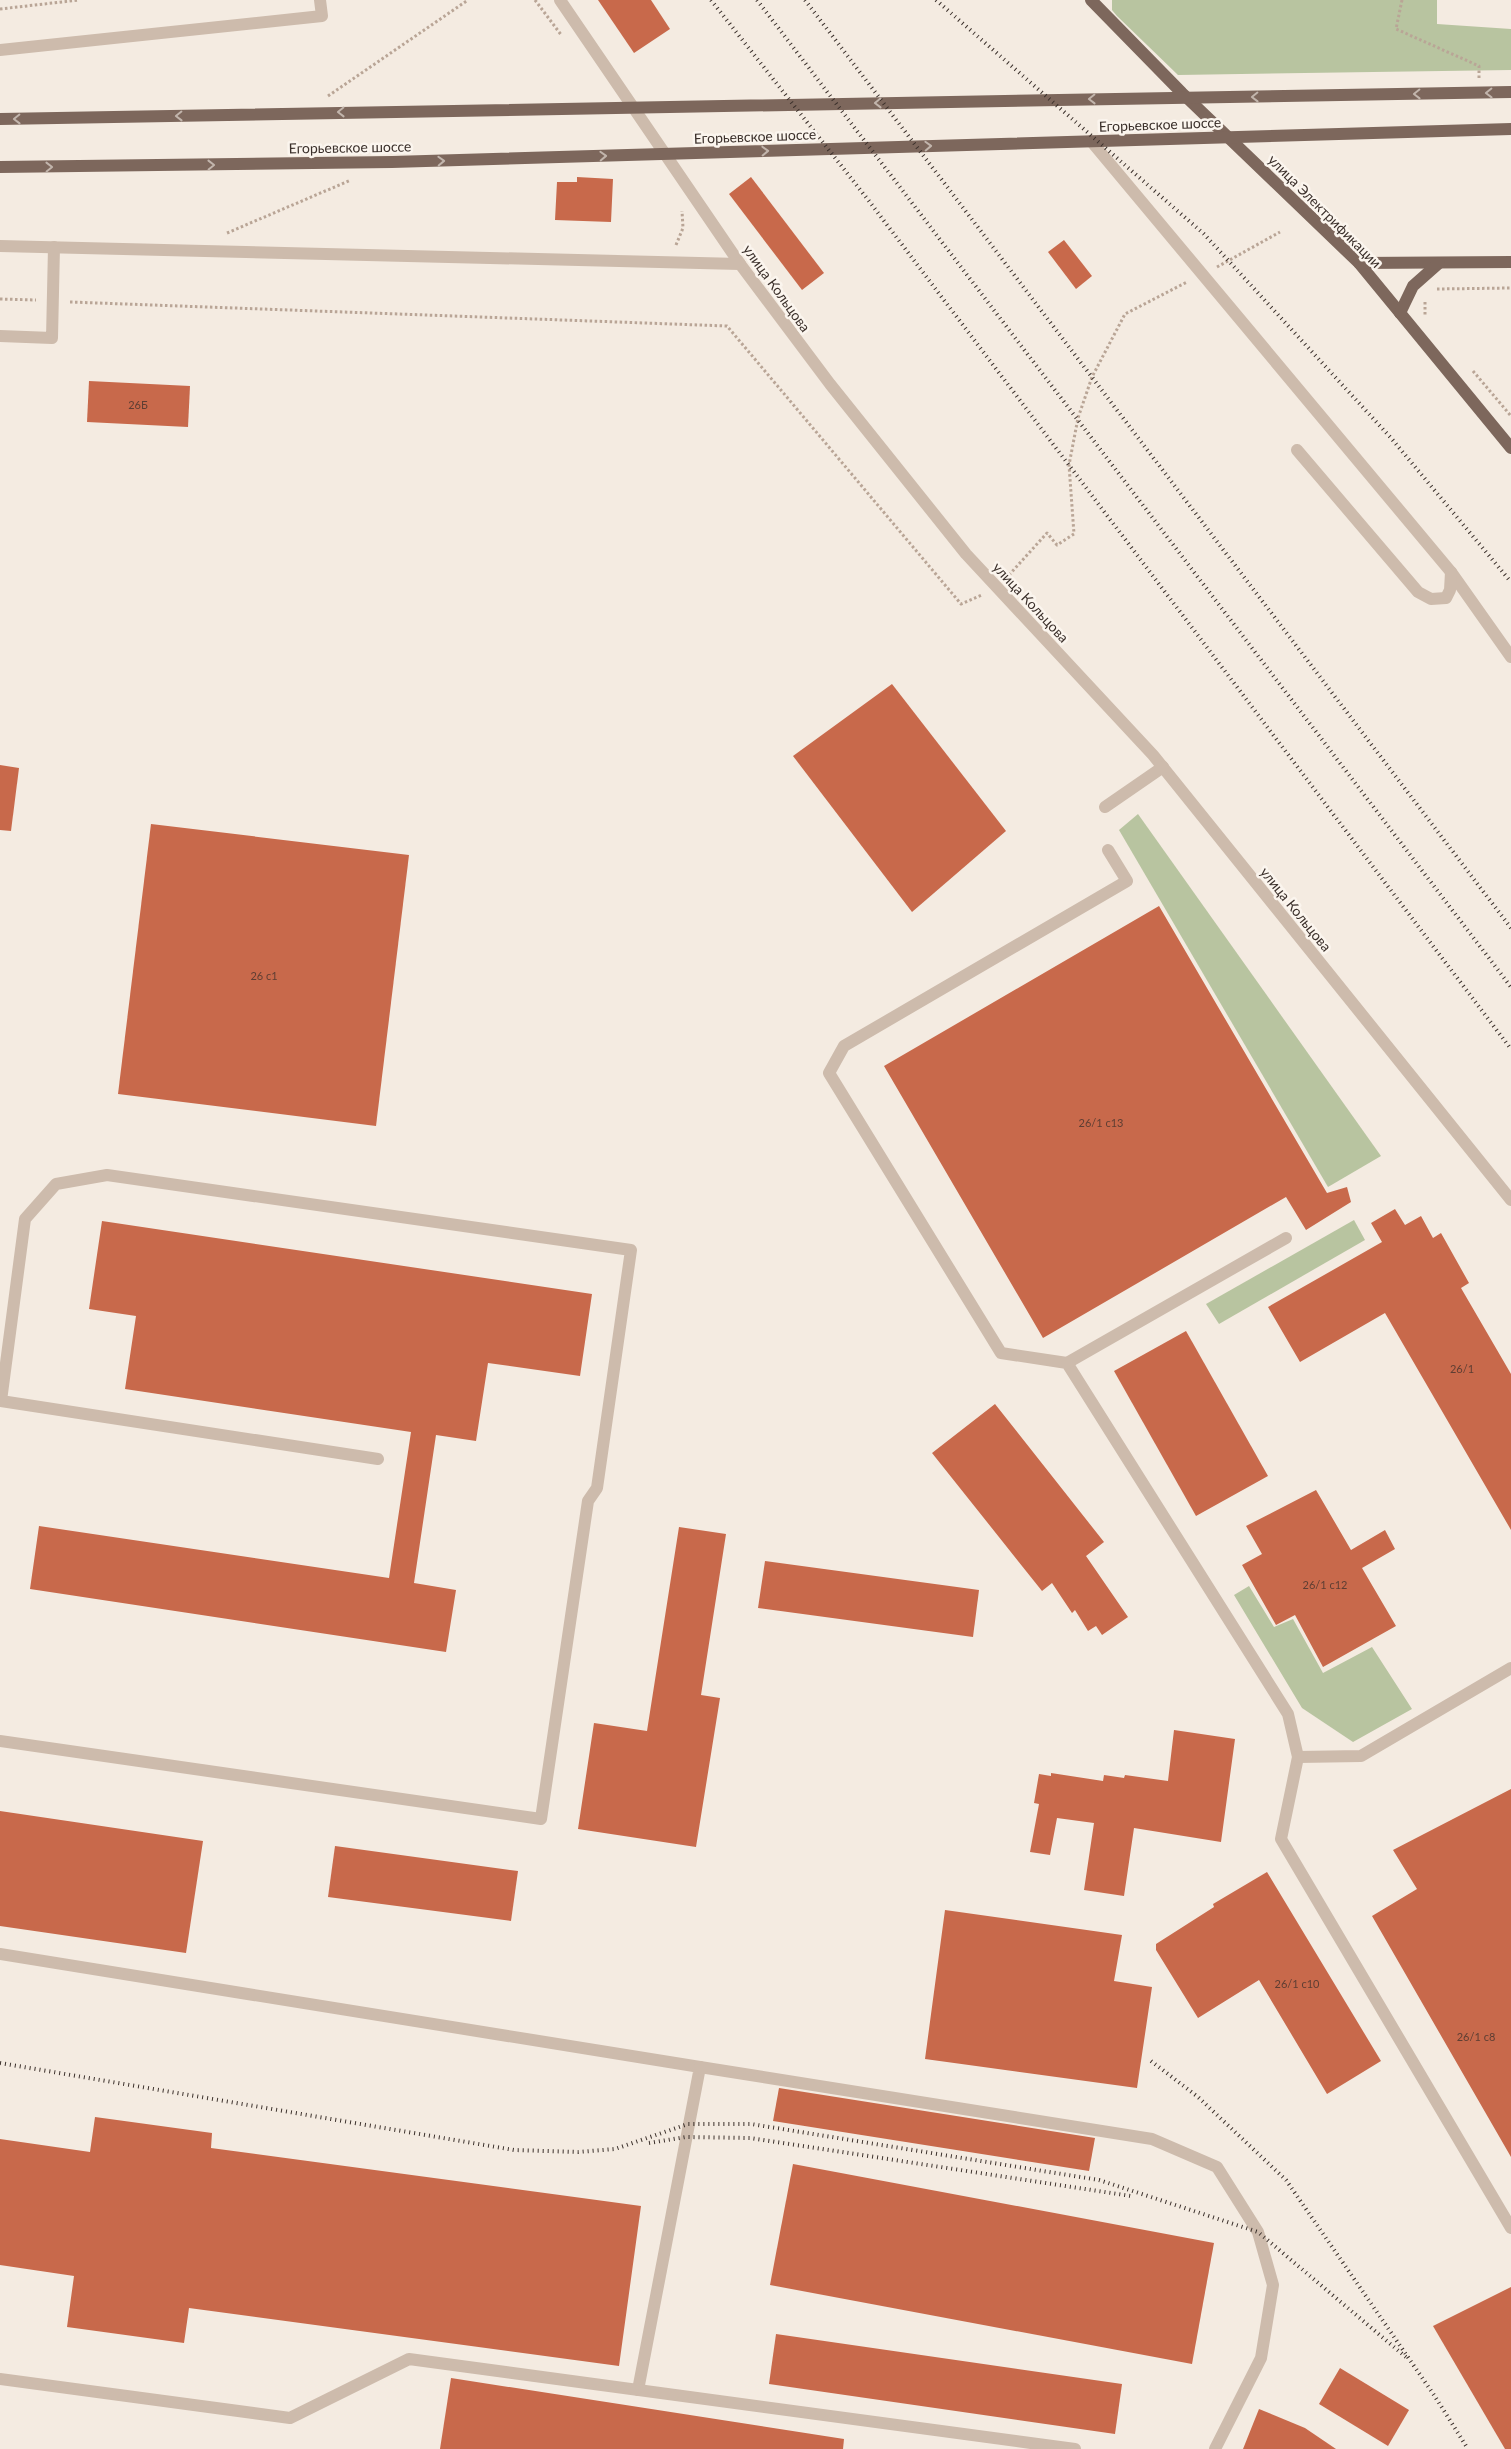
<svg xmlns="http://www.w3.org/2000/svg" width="1511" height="2449" font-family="Lato,sans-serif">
	<rect width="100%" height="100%" fill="#f4ebe1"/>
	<g fill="#b8c4a0">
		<path d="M1112,0h325v24l74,5v41l-333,5 -61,-59 -5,-6z"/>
		<path d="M1138,814l243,342 -53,31 -209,-357z"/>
		<path d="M1354,1220l11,20 -146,84 -13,-20z"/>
		<path d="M1249,1586l25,41 19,-8 30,54 49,-26 40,62 -59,33 -51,-34 -68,-113z"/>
	</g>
	<g fill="#c8694b">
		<path d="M598,0h53l19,29 -36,24z"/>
		<path d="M577,177l36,2 -2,43 -56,-2 2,-38h20z"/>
		<path d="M751,177l73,96 -22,17 -73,-96z"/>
		<path d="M1064,240l28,36 -16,13 -28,-37z"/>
		<path d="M89,381l101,5 -2,41 -101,-5z"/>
		<path d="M892,684l114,147 -94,81 -119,-156z"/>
		<path d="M0,765l19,3 -8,63 -11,-1z"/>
		<path d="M151,824l258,31 -33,271 -258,-32z"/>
		<path d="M1159,906l168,287 20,-6 4,15 -45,28 -20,-33 -243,141 -159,-272z"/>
		<path d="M1395,1209l10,16 16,-9 12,22 8,-5 28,50 -8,5 50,86v156l-126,-217 -85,49 -32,-55 114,-65 -11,-19z"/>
		<path d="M102,1221l490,73 -12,82 -92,-13 -12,78 -40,-6 -22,148 42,7 -10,62 -416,-63 9,-63 350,52 22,-146 -286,-43 11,-73 -47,-7z"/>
		<path d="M1186,1331l82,145 -72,40 -82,-145z"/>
		<path d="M995,1404l109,138 -18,14 42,61 -26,18 -6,-9 -8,5 -13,-21 -3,3 -20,-30 -10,8 -110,-138z"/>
		<path d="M1316,1490l35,60 34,-20 10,19 -33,19 34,58 -73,41 -28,-52 -19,10 -34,-60 20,-11 -16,-28z"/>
		<path d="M679,1527l47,7 -25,161 19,3 -24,149 -118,-18 16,-106 53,8z"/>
		<path d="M765,1561l214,29 -6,47 -215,-29z"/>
		<path d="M1174,1730l61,9 -14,103 -87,-14 -10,68 -40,-6 10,-67 -37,-5 -7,37 -20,-3 9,-48 -5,-1 5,-29 12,2v-3l52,8 1,-6 20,3 1,-3 43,6z"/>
		<path d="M1511,1789v368l-139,-241 45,-27 -24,-39z"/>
		<path d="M0,1811l203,30 -17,112 -186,-27z"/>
		<path d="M335,1846l183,25 -7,50 -183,-24z"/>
		<path d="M1267,1872l114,189 -54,33 -68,-114 -61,38 -42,-68v-6l58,-37 -1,-3z"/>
		<path d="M945,1910l177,25 -8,46 38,6 -15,101 -212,-29z"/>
		<path d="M779,2088l316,50 -6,33 -316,-50z"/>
		<path d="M95,2117l117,16 -1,15 430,58 -22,160 -430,-58 -5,35 -117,-16 7,-51 -74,-11v-126l90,13z"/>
		<path d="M793,2164l421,79 -22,121 -422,-79z"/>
		<path d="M1511,2287v162h-6l-72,-123z"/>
		<path d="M776,2334l346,50 -7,50 -346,-50z"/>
		<path d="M1340,2368l69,42 -21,36 -69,-42z"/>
		<path d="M451,2378l393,61 -1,10h-403z"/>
		<path d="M1259,2409l46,19 31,21h-93z"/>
	</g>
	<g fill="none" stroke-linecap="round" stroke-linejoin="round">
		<g stroke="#b9a596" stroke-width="3" stroke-dasharray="2.5 2.5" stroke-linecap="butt">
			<path d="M535,0l27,36"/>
			<path d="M1402,0l-6,29 83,37v12"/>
			<path d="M0,9l79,-9"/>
			<path d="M328,96l140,-96"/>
			<path d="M227,233l124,-53"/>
			<path d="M676,245l7,-17 -1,-17"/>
			<path d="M1217,267l63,-35"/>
			<path d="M1437,289l74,-1"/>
			<path d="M0,299l36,1"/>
			<path d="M70,302l657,24 234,278 21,-9"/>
			<path d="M1425,302v13"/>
			<path d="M1473,371l38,45"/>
			<path d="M1009,575l38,-42 10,12 17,-11 -5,-69 9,-47 14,-41 33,-63 62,-32"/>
		</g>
		<g stroke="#cdbbac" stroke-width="12">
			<path d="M560,0l180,264 90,120 136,170 187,201 358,445"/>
			<path d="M0,50l322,-34 -2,-16"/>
			<path d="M1091,141l360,431 60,85"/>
			<path d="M0,246l740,18"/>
			<path d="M0,336l52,2 2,-91"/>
			<path d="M1297,450l121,142 13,7 15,-1 4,-8 1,-18"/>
			<path d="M1105,807l58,-40"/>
			<path d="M1108,850l19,31 -283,165 -15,27 172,280 66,10 221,351 10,43 -17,82 230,389"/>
			<path d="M1067,1363l219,-125"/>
			<path d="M0,1741l541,78 47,-318 9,-13 34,-238 -524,-75 -51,9 -31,35 -24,182 377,58"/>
			<path d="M1298,1757l63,-1 150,-88"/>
			<path d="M0,1954l700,113 -62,323"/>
			<path d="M700,2067l452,72 65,28 41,65 15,53 -12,73 -46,91"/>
			<path d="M0,2379l290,39 119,-59 666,90"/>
		</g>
		<g stroke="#7d675c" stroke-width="12">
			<path d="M1091,0l91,93 177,170 152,185"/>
			<path d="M0,119l1511,-27"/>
			<path d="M0,167l392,-5 1119,-33"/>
			<path d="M1359,263l152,-1"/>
			<path d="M1400,313l13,-27 26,-23"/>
		</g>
		<g stroke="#3b302b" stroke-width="4" stroke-dasharray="1 4" stroke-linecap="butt">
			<path d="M711,0l158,201 642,848"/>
			<path d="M757,0l754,987"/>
			<path d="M805,0l706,928"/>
			<path d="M936,0l268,234 187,204 120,144"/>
			<path d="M1151,2061l47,36 88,83 148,215 34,54"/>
			<path d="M0,2063l514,87 64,2 37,-3 73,-25h63l348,56 159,52 149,126"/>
			<path d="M649,2143l37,-6 64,1 381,58"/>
		</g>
	</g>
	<defs><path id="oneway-chevron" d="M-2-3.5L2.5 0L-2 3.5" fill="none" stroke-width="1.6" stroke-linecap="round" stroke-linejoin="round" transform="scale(1.25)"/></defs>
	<g stroke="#c2b5ac">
		<use href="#oneway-chevron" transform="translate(1489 93) rotate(179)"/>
		<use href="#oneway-chevron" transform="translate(1417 94) rotate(179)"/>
		<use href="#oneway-chevron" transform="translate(1255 97) rotate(179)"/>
		<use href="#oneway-chevron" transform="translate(1092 99) rotate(179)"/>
		<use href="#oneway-chevron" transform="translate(878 103) rotate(179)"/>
		<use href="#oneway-chevron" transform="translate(341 112) rotate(179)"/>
		<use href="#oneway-chevron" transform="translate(179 116) rotate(179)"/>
		<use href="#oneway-chevron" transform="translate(17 119) rotate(179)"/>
		<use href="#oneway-chevron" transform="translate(928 146) rotate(-2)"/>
		<use href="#oneway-chevron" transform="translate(765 151) rotate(-2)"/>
		<use href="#oneway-chevron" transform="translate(603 156) rotate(-2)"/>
		<use href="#oneway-chevron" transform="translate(441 161) rotate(-2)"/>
		<use href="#oneway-chevron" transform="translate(211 165) rotate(-1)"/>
		<use href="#oneway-chevron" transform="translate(49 167) rotate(-1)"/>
	</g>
	<g text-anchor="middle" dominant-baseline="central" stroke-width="5" stroke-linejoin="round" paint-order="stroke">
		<g font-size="11" fill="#5e3e33">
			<text x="138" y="404">26Б</text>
			<text x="264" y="975">26 с1</text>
			<text x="1101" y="1122">26/1 с13</text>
			<text x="1462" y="1368">26/1</text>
			<text x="1325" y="1584">26/1 с12</text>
			<text x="1297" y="1983">26/1 с10</text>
			<text x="1476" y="2036">26/1 с8</text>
		</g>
		<g font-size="14" fill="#3b302b" stroke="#fbf5ee">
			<text transform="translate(1160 124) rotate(-2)">Егорьевское шоссе</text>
			<text transform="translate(755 136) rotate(-2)">Егорьевское шоссе</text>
			<text transform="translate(350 147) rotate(-1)">Егорьевское шоссе</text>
			<text transform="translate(1325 211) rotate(45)">улица Электрификации</text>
			<text transform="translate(777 288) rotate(54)">улица Кольцова</text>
			<text transform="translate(1031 602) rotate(47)">улица Кольцова</text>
			<text transform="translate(1296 909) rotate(51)">улица Кольцова</text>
		</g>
	</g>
</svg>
